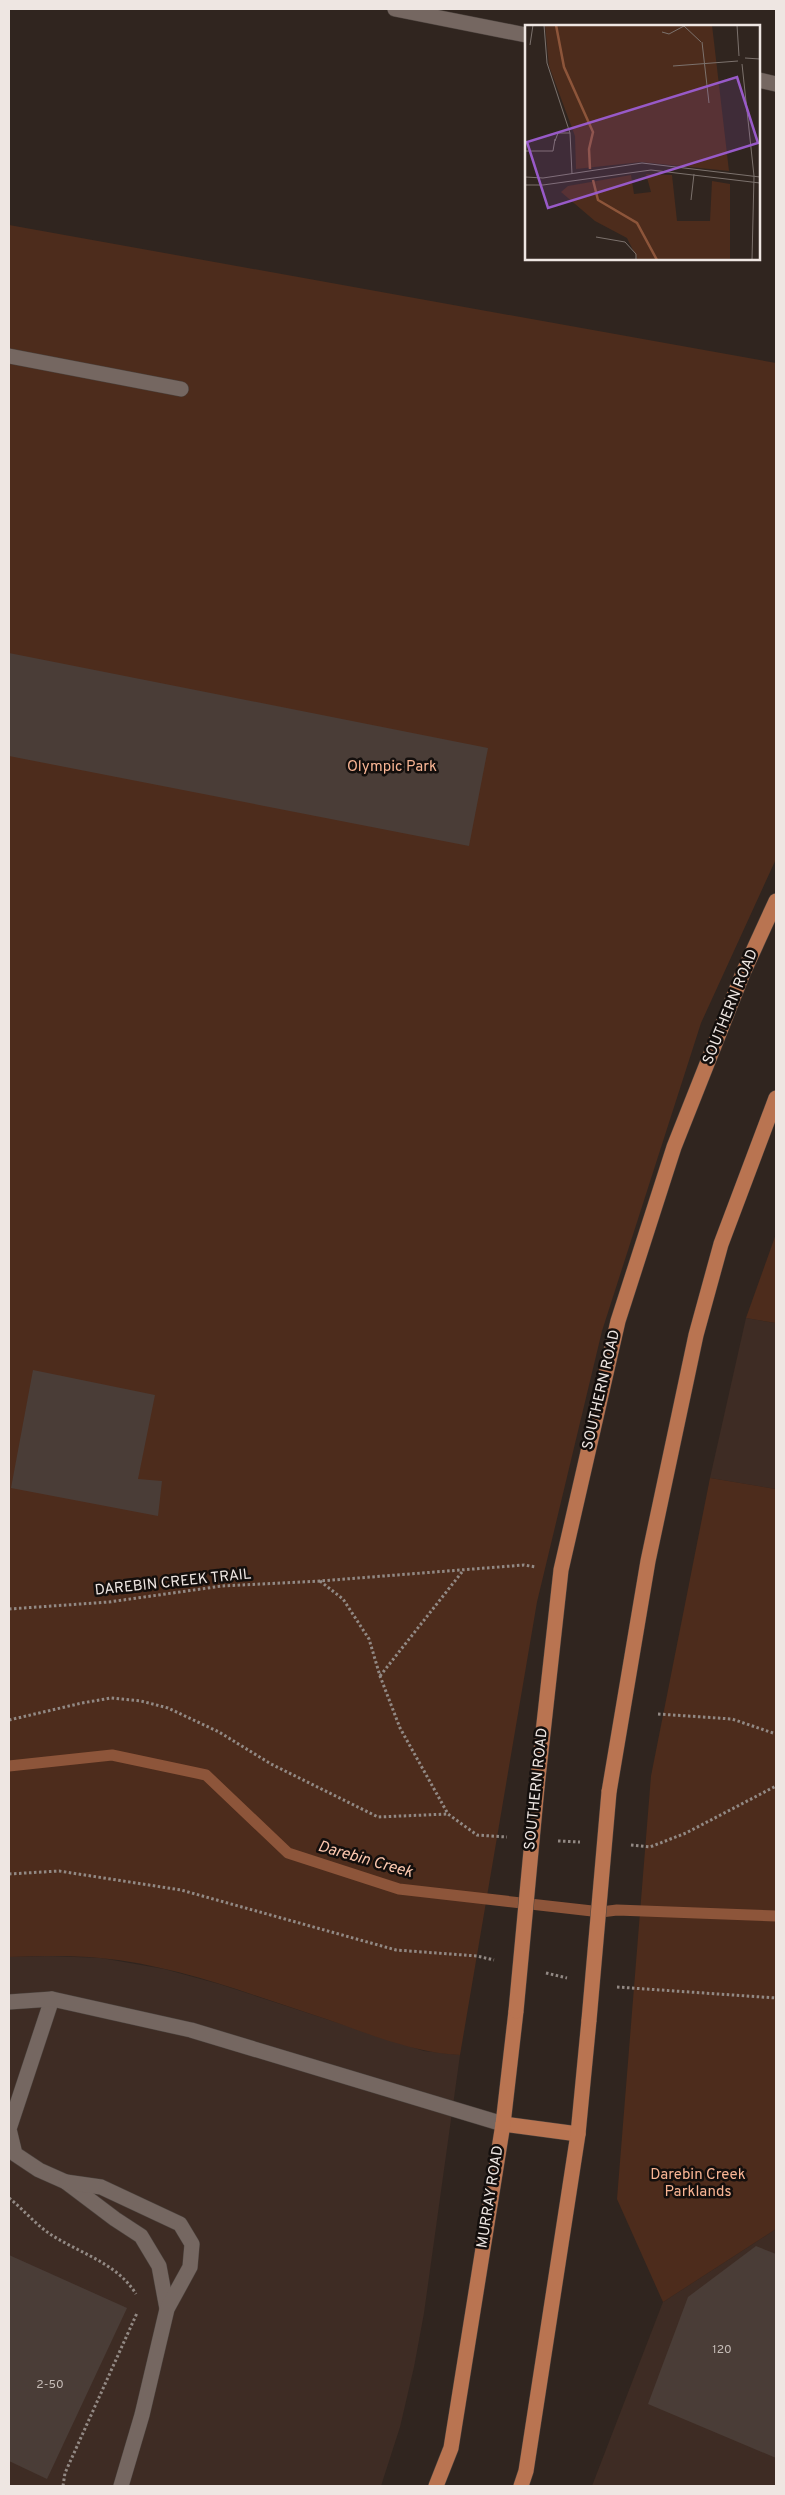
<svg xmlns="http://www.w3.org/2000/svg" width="785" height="2495" font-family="Overpass,sans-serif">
	<rect width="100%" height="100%" fill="#30251f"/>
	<g fill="#3e2c24">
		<path d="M746,1318l30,5v166l-66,-11z"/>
		<path d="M49,1956l52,2 63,11 55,15 205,67 36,4 -36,258 -10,54 -14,60 -19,59h-372v-529z"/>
		<path d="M776,2229v257h-184l71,-184z"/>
	</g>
	<g fill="#4d2c1c">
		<path d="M9,225l767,138v496l-75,164 -99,308 -65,271 -77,453c-49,-2 -97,-24 -143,-39 -71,-23 -142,-51 -217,-58 -30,-3 -61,-2 -91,-1z"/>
		<path d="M776,1234v89l-30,-5z"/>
		<path d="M710,1478l66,11v740l-113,73 -46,-103 34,-423z"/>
	</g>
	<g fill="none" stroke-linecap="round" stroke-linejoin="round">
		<path stroke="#8d553a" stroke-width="11" d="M9,1766l103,-11 94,20 82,78 111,36 202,23 16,-2 159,6"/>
	</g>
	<g fill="#4a3d37">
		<path d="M9,653l479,95 -19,98 -460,-90z"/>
		<path d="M33,1370l122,25 -17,84 24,2 -4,35 -147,-28z"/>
		<path d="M756,2246l20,8v204l-128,-54 40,-107z"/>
		<path d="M9,2255l118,53 -80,171 -38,-18z"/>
	</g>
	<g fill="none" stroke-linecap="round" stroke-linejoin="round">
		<defs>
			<g id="lane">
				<path d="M9,356l172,33"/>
				<path d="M52,1999l-43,130 6,25 24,16 27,12 49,37 26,17 18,30 8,43"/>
				<path d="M9,2002l43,-3 139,31 312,94"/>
				<path d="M66,2182l35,5 79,37 12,20 -2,23 -23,42 -25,106 -21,71"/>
			</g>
			<g id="secondary">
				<path d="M395,9l131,26"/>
				<path d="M759,80l17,4"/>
			</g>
			<g id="primary">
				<path d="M537,1787l24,-217 57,-249 56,-174 69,-174 33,-72"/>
				<path d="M609,1792l39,-231 48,-226 25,-91 55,-146"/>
				<path d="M503,2124l75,10"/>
				<path d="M436,2486l15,-38 52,-324 13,-113"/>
				<path d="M521,2486l5,-15 52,-337 11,-114"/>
			</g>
		</defs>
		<use href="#lane" stroke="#4b423d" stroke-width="16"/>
		<use href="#secondary" stroke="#4b423d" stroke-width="16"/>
		<use href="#primary" stroke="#4b423d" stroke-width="16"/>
		<g stroke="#928984" stroke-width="3" stroke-dasharray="2.5 2.5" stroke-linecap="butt">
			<path d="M320,1581l23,18 26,40 11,37 20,52 48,86 29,21 30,2"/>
			<path d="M9,1609l100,-7 113,-16 98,-5 204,-16 12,2"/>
			<path d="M380,1676l82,-104"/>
			<path d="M658,1714l74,5 44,15"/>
			<path d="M9,1720l73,-17 29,-5 30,3 27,7 51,24 52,32 107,53 70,-3"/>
			<path d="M558,1841l22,1"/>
			<path d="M631,1845l19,2 36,-14 90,-47"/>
			<path d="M9,1874l50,-3 122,19 215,60 81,6 17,4"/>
			<path d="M546,1973l21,5"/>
			<path d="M617,1987l159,11"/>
			<path d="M9,2198c14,11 26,26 41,36 29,19 67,29 86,60"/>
			<path d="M63,2486l2,-13 72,-160"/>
		</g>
		<use href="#lane" stroke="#756761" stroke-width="15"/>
		<use href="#secondary" stroke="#756761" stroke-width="15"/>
		<use href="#primary" stroke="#b97451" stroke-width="15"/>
		<defs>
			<g id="primary-bridge">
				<path d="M516,2011l21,-224"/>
				<path d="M589,2020l20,-228"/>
			</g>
		</defs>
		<use href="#primary-bridge" stroke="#4b423d" stroke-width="16" stroke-linecap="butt"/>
		<use href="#primary-bridge" stroke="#b97451" stroke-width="15"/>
	</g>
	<g text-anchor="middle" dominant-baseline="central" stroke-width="5" stroke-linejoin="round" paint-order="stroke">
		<g font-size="12" fill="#c5bcb7">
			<text x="722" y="2350">120</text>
			<text x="50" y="2385">2-50</text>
		</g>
		<g font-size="15" fill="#f9b594" stroke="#140f0d">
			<text x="392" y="767">Olympic Park</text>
			<text x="698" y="2175">Darebin Creek<tspan x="698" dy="17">Parklands</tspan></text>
		</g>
		<g font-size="15" fill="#eee6e2" stroke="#140f0d">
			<text transform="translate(731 1007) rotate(-68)">SOUTHERN ROAD</text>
			<text transform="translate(602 1390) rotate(-77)">SOUTHERN ROAD</text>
			<text transform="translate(173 1583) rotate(-6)">DAREBIN CREEK TRAIL</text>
			<text transform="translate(537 1789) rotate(-84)">SOUTHERN ROAD</text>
			<text transform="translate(491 2197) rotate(-81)">MURRAY ROAD</text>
		</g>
		<g font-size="16" font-style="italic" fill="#fdc8af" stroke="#140f0d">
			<text transform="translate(365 1860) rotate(16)">Darebin Creek</text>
		</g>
	</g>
	<g transform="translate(525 25)">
		<rect width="235" height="235" fill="#30251f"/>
		<path d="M20,0h167l17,146 -88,-9 -65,7 -1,-33 -26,-70zM121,149l26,1 5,46h33l2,-40 18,3v76h-92l-11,-22 -32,-17 -34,-29 7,-6 63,-11 3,19 17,-2z" fill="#4d2c1c"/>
		<path fill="none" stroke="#8d553a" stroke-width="2.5" d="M31,0l8,42 29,65 -4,17 1,20M68,155l5,20 39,23 20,37"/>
		<path fill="none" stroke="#7c726d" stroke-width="1" d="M19,0l3,38 23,70 2,41M212,0l2,31M137,7l7,2 15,-8 17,16M177,17l7,61M5,20l3,-20M220,33l15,1M217,39l12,112 -2,84M148,41l65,-5M30,116l3,-8h12M0,126h28l2,-12M0,152l18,1 99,-15 118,14M0,160h18l108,-15 109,13M166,175l3,-26M71,212l29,5 11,12v6"/>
		<path fill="#985ac8" fill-opacity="0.15" stroke="#985ac8" stroke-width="2.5" d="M212,52l21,66 -210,65 -21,-66z"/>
		<rect width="235" height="235" fill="none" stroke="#eee6e2" stroke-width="2.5"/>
	</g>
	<rect width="785" height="2495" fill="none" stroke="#eee6e2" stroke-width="20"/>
</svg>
